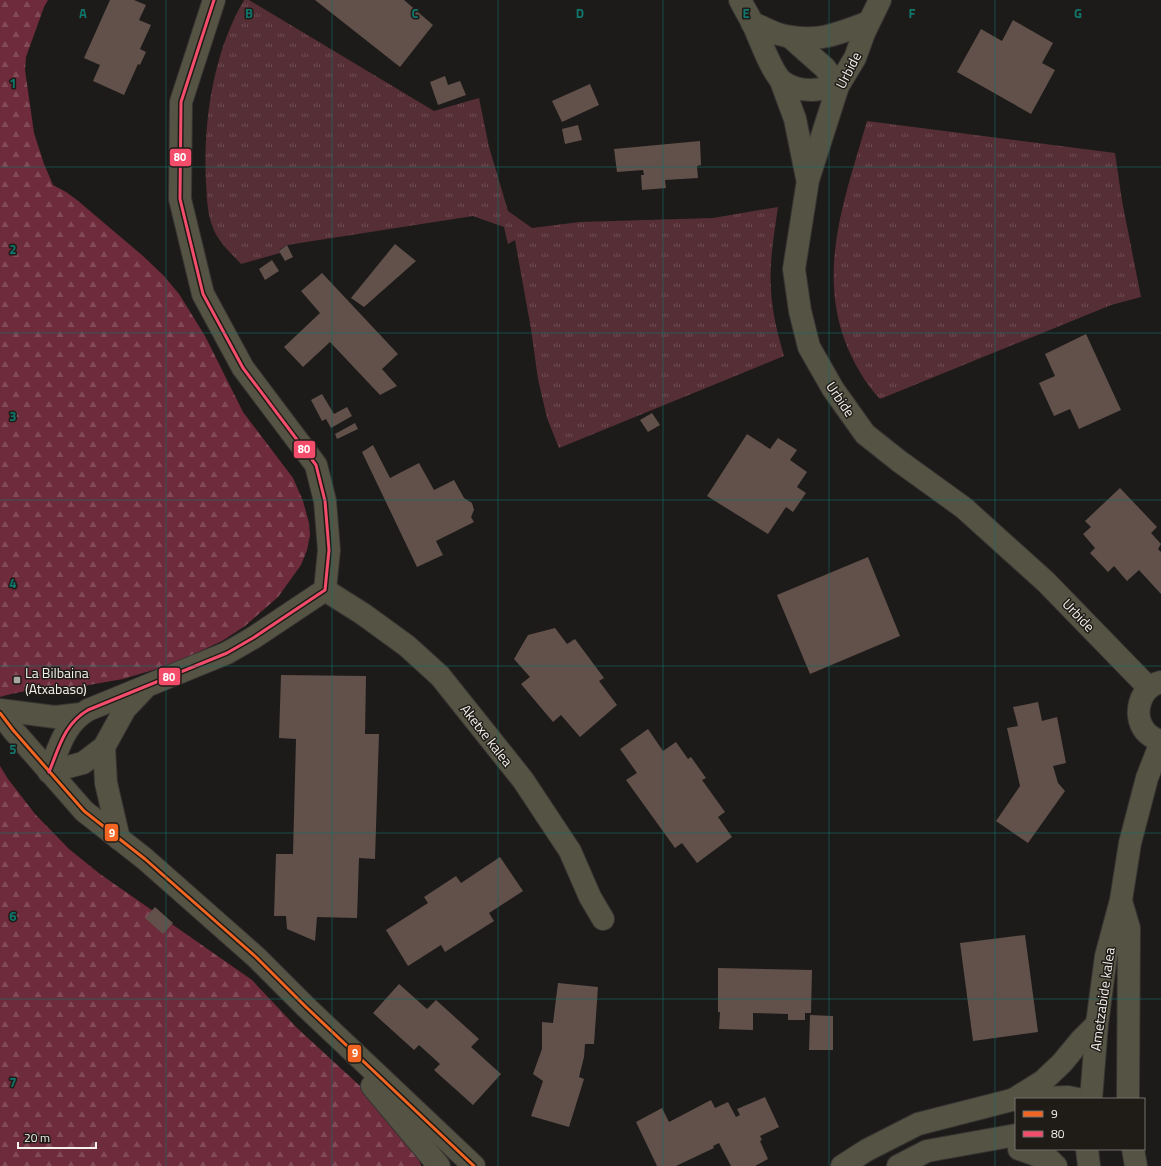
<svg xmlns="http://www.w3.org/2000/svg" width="1161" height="1166" font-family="'Titillium Web',sans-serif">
	<defs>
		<pattern id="grass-tufts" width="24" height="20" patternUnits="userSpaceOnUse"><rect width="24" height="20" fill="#562f36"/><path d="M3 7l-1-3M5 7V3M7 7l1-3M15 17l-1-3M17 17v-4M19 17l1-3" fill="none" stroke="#6f4d53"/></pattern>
		<pattern id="forest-firs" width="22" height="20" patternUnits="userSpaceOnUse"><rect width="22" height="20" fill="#6e2b3b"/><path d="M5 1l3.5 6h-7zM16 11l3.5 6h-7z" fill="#834a58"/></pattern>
	</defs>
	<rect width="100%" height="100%" fill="#1d1b19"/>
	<g fill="url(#grass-tufts)">
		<path d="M244,0h5l185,111 45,-13 10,49 19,64 24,17 48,-6 133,-4 65,-11c-4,28 -9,55 -7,83 1,23 7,45 13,66l-225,92 -12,-30 -9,-39 -7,-50 -16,-89 -7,4 -4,-17 -31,-11 -186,29 -8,5 1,3 -39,11c-11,-12 -24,-23 -29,-39 -5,-13 -5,-29 -6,-42 -3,-61 7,-130 38,-183z"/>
		<path d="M867,121l248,32 7,48 19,96 -30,8 -231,94c-14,-15 -22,-29 -31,-48 -34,-78 -4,-153 18,-230z"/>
	</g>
	<g fill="url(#forest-firs)">
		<path d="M0,0h48l-4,7 -18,50 -1,13 9,63 10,31 9,21 13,7 11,8 66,56 21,20 15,18 26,42 38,76 50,66 10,23 6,22 1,12 -3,15 -6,15 -23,32 -33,29 -23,15 -49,23 -50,15 -40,7 -53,4 -23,5 -7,2z"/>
		<path d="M0,766l8,13 27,35 34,35 31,25 152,106 45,48 87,80 35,51 2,7h-421z"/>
	</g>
	<g fill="#61514a">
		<path d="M110,0h24l12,5 -7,15 12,5 -11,24 6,3 -6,13 -2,-1 -14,31 -31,-14 7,-16 -16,-7z"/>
		<path d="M315,0h89l29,25 -33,42z"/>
		<path d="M1013,20l40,23 -11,20 13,7 -24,44 -74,-42 24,-43 21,12z"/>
		<path d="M445,76l3,9 12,-4 6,14 -28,10 -8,-23z"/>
		<path d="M590,84l9,21 -37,17 -10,-21z"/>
		<path d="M578,125l4,15 -17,4 -3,-15z"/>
		<path d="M700,141l1,24 -4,1 1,12 -33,2 1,8 -24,2 -1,-15h3l-1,-5 -26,2 -3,-23z"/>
		<path d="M395,244l21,17 -52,46 -13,-9z"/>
		<path d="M287,245l6,12 -8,4 -6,-10z"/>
		<path d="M272,260l7,11 -14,9 -6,-11z"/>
		<path d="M322,273l76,81 -16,15 15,17 -17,9 -50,-53 -27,25 -19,-20 36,-34 -19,-22z"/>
		<path d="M1086,334l35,76 -42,19 -9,-20 -16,7 -15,-33 16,-7 -10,-22z"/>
		<path d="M322,394l12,20 13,-7 5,9 -21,12 -5,-9 -4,2 -11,-21z"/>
		<path d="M652,413l8,12 -12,7 -8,-12z"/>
		<path d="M355,423l3,6 -21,10 -2,-5z"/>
		<path d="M747,434l23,15 8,-11 19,12 -7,10 17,12 -10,15 9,6 -13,19 -7,-5 -18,27 -61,-38z"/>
		<path d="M373,445l17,33 29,-15 15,27 20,-10 10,18 8,5 2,7 -3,7 3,5 -38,19 7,14 -26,12 -55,-115z"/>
		<path d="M1120,488l37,39 -6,6 10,11 -3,5 3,3v42l-22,-24 -12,11 -13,-15 -6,6 -18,-19 5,-5 -12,-14 8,-7 -6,-6z"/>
		<path d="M868,557l32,79 -90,38 -33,-79z"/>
		<path d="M555,628l12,16 8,-5 29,39 -5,3 18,24 -37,32 -19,-22 -8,7 -32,-38 9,-7 -16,-18 14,-24z"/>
		<path d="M281,675l85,1 -1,58h14l-4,125 -16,-1 -2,60 -40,-1 -2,24 -28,-12 -1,-13h-12l2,-62h17l3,-115 -17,-1z"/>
		<path d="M1038,702l4,19 15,-4 9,46 -13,3 5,17 7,8 -37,52 -32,-22 24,-35 -13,-58 11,-2 -5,-19z"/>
		<path d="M648,729l15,22 13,-9 12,17 3,-2 15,21 -4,2 23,32 -7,5 14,20 -35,26 -15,-20 -7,5 -49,-68 11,-7 -17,-24z"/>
		<path d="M500,857l23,34 -34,22 5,8 -49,31 -4,-7 -33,21 -22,-36 42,-27 -4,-6 32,-21 5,7z"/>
		<path d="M155,907l18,16 -10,11 -18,-16z"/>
		<path d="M1025,935l13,97 -65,9 -13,-98z"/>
		<path d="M718,968l94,2 -1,43h-6v7h-17v-6l-35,-1v17l-34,-1 1,-17h-2z"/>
		<path d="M558,983l40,4 -4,57h-9l-1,13 -5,20 5,2 -15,48 -38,-11 12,-35 -10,-7 9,-25v-27l11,1z"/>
		<path d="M399,984l28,25 9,-9 43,39 -8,8 30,27 -28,31 -39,-35 6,-6 -21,-19 -5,5 -41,-37z"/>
		<path d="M810,1015l23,1v34h-24z"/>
		<path d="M765,1097l14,30 -19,9 2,4 -2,1 8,18 -13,7h-24l-12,-23 -6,3 1,2 -38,18h-19l-21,-44 26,-14 7,14 42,-22 4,8 13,-6 8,15 4,-2 -3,-6z"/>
	</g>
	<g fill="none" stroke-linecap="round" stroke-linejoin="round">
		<defs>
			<g id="minor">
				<path d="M740,0c4,8 9,16 13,24 6,13 19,49 29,57 16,13 38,9 56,5l-13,-18 -35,-31"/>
				<path d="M880,0l-16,33 -9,25 -17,28 -30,94 -14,89 6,42 9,36 24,42 32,45 34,27 65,47 82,74 103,106"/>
				<path d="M752,23c9,3 17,8 26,11 36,10 58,1 91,-12"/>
				<path d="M781,81l14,38 12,59"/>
				<path d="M325,590l38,24 44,32 33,30 83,104 47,71 20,46 13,22"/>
				<path d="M0,710l55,7 26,-3"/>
				<path d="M0,713l13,17 71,81 61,48 111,98 50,50 168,159"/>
				<path d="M104,747l2,36 13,56"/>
				<path d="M49,772c10,-24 15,-48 39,-62l139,-57 26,-15 72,-48 4,-40 -4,-49 -9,-36 -73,-97 -40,-74 -23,-95 1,-97 33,-102"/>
				<path d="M49,772l34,-9 21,-16 21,-38 19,-20"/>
				<path d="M1121,901l8,27 -1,171"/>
				<path d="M372,1086l67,80"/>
				<path d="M1014,1099l29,-18 19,-18 19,-23 16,-16"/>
				<path d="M1022,1099l46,-2 10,2"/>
				<path d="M1091,1099l6,-75 9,-68 15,-56 9,-57 17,-65 14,-36c-6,-3 -12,-6 -16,-11 -13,-17 -5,-44 16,-49"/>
				<path d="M1019,1149l31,11 6,6"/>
				<path d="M1087,1149l2,17"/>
				<path d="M1133,1149l3,17"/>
				<path d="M842,1166l25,-16 51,-26 98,-25"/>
				<path d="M898,1166l29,-15 89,-16"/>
			</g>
		</defs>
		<use href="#minor" stroke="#363533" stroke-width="24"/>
		<use href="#minor" stroke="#555343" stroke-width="22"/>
		<defs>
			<path id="bus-1" d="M0,713l13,17 71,81 61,48 111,98 50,50 168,159"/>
			<path id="bus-2" d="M49,772c10,-24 15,-48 39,-62l139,-57 26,-15 72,-48 4,-40 -4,-49 -9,-36 -73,-97 -40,-74 -23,-95 1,-97 33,-102"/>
		</defs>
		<use href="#bus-1" stroke="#1f1c17" stroke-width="6"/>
		<use href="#bus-2" stroke="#1f1c17" stroke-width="6"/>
		<use href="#bus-1" stroke="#f26522" stroke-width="3"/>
		<use href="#bus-2" stroke="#f44d6c" stroke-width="3"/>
	</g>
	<path fill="none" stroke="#0f766e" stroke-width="1" stroke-opacity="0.55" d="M166,0v1166M332,0v1166M498,0v1166M663,0v1166M829,0v1166M995,0v1166M0,167h1161M0,333h1161M0,500h1161M0,666h1161M0,833h1161M0,999h1161"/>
	<rect fill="#a8a5a3" stroke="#1f1c17" stroke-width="1.5" x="13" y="676" width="8" height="8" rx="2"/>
	<g text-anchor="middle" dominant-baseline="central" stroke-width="3" stroke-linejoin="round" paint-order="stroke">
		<g font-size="14" fill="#f3f0ed" stroke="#1f1c17">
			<text transform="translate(848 70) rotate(-63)">Urbide</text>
			<text transform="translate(841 399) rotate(56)">Urbide</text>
			<text transform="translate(1079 615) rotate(46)">Urbide</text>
			<text transform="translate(487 735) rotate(52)">Aketxe kalea</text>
			<text transform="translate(1102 999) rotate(-82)">Ametzabide kalea</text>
		</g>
		<g font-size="14" fill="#f3f0ed" stroke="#1f1c17" text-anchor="start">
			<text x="25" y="672">La Bilbaina<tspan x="25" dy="16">(Atxabaso)</tspan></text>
		</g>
	</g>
	<g font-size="13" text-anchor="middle" font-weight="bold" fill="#0f766e" stroke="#1f1c17" stroke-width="3" stroke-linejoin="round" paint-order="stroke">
		<text x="83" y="18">A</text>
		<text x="249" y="18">B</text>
		<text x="415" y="18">C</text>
		<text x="580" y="18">D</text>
		<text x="746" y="18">E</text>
		<text x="912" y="18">F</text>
		<text x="1078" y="18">G</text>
		<text x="13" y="88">1</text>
		<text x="13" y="254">2</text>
		<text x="13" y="421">3</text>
		<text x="13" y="588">4</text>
		<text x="13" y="754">5</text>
		<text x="13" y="921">6</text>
		<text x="13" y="1087">7</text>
	</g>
	<g stroke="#1f1c17" stroke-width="1.5">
		<rect x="169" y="148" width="23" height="19" rx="4" fill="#f44d6c"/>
		<rect x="293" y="440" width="23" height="19" rx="4" fill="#f44d6c"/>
		<rect x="158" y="667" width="23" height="19" rx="4" fill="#f44d6c"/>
		<rect x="104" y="823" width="15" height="19" rx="4" fill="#f26522"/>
		<rect x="347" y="1044" width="15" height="19" rx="4" fill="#f26522"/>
	</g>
	<g font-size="11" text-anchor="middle" font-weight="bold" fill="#fff">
		<text x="180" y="161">80</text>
		<text x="304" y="453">80</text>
		<text x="169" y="681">80</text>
		<text x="112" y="837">9</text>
		<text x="355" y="1057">9</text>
	</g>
	<rect x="1015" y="1098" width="130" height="52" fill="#1f1c17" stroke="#74716d"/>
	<rect x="1023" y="1111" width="20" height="6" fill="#f26522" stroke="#74716d"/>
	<text x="1051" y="1118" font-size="12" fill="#f3f0ed">9</text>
	<rect x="1023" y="1131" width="20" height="6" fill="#f44d6c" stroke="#74716d"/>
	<text x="1051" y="1138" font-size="12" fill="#f3f0ed">80</text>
	<path d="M18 1142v6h78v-6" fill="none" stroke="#f3f0ed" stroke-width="2"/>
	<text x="24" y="1142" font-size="12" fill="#f3f0ed" stroke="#1f1c17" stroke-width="3" paint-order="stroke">20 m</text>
</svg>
